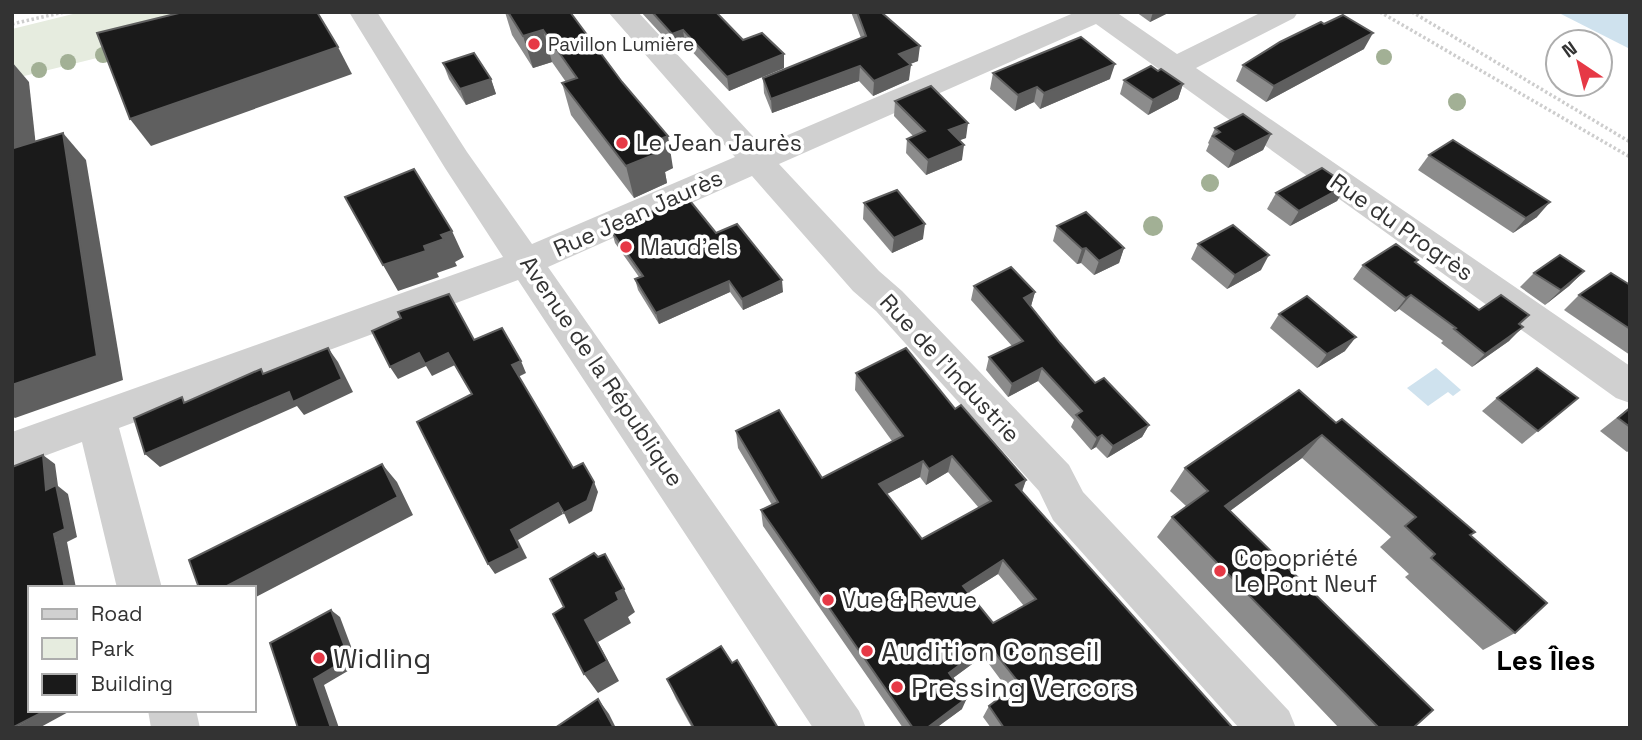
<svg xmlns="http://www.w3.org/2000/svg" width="1642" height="740" font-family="'Space Grotesk',sans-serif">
	<rect width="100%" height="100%" fill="#fff"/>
	<path fill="#e6ecdf" d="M81,12h202l-271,67v-50z"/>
	<g fill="#cfe2ee">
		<path d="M1557,12h73v37z"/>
		<path d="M1436,368l25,22 -8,6 -5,-4 -20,14 -21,-18z"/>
	</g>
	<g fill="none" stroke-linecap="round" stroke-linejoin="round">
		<g stroke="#cdcdcd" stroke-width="3.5" stroke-dasharray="2.5 2.5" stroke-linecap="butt">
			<path d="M1380,12l250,145"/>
			<path d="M1412,12l218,130"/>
			<path d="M12,24l52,-12"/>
		</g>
		<g fill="#d0d0d0" fill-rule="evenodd">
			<path d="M349,12h28l90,140 65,92 203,-87 -127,-145h30l124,134 314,-134h40l61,42 85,-42h36l-4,6 -98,50 434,298v37l-14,-5 -520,-374 -317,140 100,107 23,20 167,174 14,27 206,219 7,17h-57l-186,-208 -14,-29 -163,-180 -23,-20 -101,-115 -204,91 311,444 7,17h-53l-295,-448 -399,148 43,160h-45l-35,-146 -70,26v-36l491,-175 -58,-89z"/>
			<path d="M148,710h48l4,18h-49z"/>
		</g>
	</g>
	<g fill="#a2b095">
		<circle cx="103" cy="55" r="8"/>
		<circle cx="1384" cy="57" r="8"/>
		<circle cx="68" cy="62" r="8"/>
		<circle cx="39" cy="70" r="8"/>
		<circle cx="1457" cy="102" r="9"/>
		<circle cx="1210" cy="183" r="9"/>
		<circle cx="1153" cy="226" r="10"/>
	</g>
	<g fill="#8c8c8c" fill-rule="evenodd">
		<path d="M505,12h65l103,156 -8,4 2,11 -33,15 -63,-83 -9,-32 4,-1 -14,-20 -19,6 -21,-33z"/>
		<path d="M641,12h75l27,28 41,14v14l-55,23 -44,-47 -11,4z"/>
		<path d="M851,12h30l37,49 -9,3v16l-36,16 -14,-15 -87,32 -8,-20 -1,-15 98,-40z"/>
		<path d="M1136,12h34l-20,10z"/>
		<path d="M1324,24l40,25 -98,53 -30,-21 7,-16z"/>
		<path d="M443,63l48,16 5,15 -30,11 -17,-26z"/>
		<path d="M1158,71l25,13 -5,15 -30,16 -28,-21 4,-14z"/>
		<path d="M993,73l117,6 -70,30 -6,-7 -19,9 -25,-22z"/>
		<path d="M895,101l71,37 -7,2 3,20 -36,15 -20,-22 1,-14 6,-3 -19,-20z"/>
		<path d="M1215,128l56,6 -8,16 -35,18 -22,-17 3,-7 -1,-1z"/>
		<path d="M1429,155l108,62 -24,16 -95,-63z"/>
		<path d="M1347,185l-10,16 -47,25 -23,-17 9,-16z"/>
		<path d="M864,203l59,36 -31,14 -29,-34z"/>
		<path d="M651,212l65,21 67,59 -40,18 -13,-18 -71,32 -21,-34 -3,-11 4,-2 -24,-34 -3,-11 39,-17z"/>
		<path d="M1057,226l67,22 -5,15 -25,12 -13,-12 -4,1 -24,-23z"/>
		<path d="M1198,244l63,26 -34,19 -36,-30z"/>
		<path d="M1418,260l-2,3 63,47 41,15 -11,16 -37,26 -31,-24 2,-2 -44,-32 -4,3 -42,-33 10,-14z"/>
		<path d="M1584,271l-15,15 -24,19 -25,-18 14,-14z"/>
		<path d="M1630,285v70l-66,-45 15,-15z"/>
		<path d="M974,286l61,6 -4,14 29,37 35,40 54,42 -7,12 -35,21 -11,-11 -5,3 -20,-23 3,-7 -36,-39 -30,16 -22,-27 3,-13 23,-11 -41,-46z"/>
		<path d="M1279,314l66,37 -28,17 -47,-40z"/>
		<path d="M856,373l99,36 71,71 -4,12 211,236h-242l-8,-11 6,-11 20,-15 -26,-35 -30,22 9,31 -26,19h-33l-140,-202 -2,-16 11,-5 -34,-57 -2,-17 86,47 70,-37 -37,-51zM948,472l31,36 -57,31 -35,-45 33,-17 6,8zM998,574l26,32 -31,17 -25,-30z"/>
		<path d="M1497,398h81l-56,46 -40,-33z"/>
		<path d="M1630,407v43l-3,2 -27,-21z"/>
		<path d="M1336,423l134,112 45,98 -32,17 -78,-73 4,-3 -29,-27 11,-10 -89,-79 -72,53 183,217h-74l-182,-191 15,-20 14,-11 -16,-15 15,-23z"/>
		<path d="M732,663l46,65h-86l-16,-29 -9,-20z"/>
	</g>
	<g fill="#5f5f5f">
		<path d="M1153,12h17l-20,10z"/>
		<path d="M543,30l9,32 -19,6 -10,-32z"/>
		<path d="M683,30l2,14 -11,4 -2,-14z"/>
		<path d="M1373,33l-9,16 -98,53 8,-16z"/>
		<path d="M920,46l-2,15 -20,8 1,-15z"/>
		<path d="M338,47l14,27 -201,72 -21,-27z"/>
		<path d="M784,54v14l-55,23 -2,-14z"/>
		<path d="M12,62l17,20 10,92 -25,-26 -2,-24z"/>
		<path d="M1115,64l-5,15 -70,30 4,-16z"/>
		<path d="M911,65l-2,15 -36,16 1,-15z"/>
		<path d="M860,66l-1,15 -87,32 -1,-14z"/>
		<path d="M491,79l5,15 -30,11 -6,-16z"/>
		<path d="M1183,84l-5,15 -30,16 5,-15z"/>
		<path d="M1037,87l-3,15 -19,9 3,-16z"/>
		<path d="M968,123l-2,15 -19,7 2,-15z"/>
		<path d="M63,133l23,27 37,220 -108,38 -3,-2v-31z"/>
		<path d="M1271,134l-8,16 -35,18 7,-16z"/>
		<path d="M668,136l5,32 -8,4 2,11 -33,15 -8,-32 27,-24z"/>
		<path d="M964,145l-2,15 -36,15 2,-15z"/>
		<path d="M1347,185l-10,16 -47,25 9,-15z"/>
		<path d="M1550,202l-13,15 -24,16 13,-15z"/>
		<path d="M925,224l-2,15 -31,14 2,-15z"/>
		<path d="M452,231l12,26 -9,5 2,4 -20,7 2,4 -41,14 -15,-26 41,-19 17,-11z"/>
		<path d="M1086,248l-5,15 -4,1 5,-15z"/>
		<path d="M1124,248l-5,15 -25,12 5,-14z"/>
		<path d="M1269,255l-8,15 -34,19 8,-14z"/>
		<path d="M1584,271l-15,15 -24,19 16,-15z"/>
		<path d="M782,280l1,12 -40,18 -1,-11z"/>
		<path d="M729,281l1,11 -71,32 -3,-11z"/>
		<path d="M1035,292l-4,14 -7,-8z"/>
		<path d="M1411,295l-12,14 -4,3 11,-14z"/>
		<path d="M1523,327l-14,14 -37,26 13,-13z"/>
		<path d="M1356,337l-11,14 -28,17 10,-14z"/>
		<path d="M328,348l10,14 15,30 -49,23 -7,-9 -137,61 -15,-13z"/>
		<path d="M419,353h29l7,12 -23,11 -6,-10 -28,13 -8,-12z"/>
		<path d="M521,361l5,12 -8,4 -6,-12z"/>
		<path d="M1042,368l-4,13 -30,16 4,-13z"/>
		<path d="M1149,425l-7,12 -35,21 6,-12z"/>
		<path d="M1102,435l-6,12 -5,3 6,-12z"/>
		<path d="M1322,435l-20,23 -94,69 17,-21z"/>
		<path d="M43,455l12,9 3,22 10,8 9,43 -10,5 9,46h-11l-19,-98z"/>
		<path d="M952,456l-4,16 -22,13 3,-16z"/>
		<path d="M923,461l-3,16 -43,22 2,-15z"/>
		<path d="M382,464l15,18 16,33 -159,83v-10h-31z"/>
		<path d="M1026,480l-6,16 -4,-11z"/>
		<path d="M594,482l4,10 -6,19 -23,13 -5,-11z"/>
		<path d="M558,503l5,11 -45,26 9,18 -32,16 -7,-10 23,-34z"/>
		<path d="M1003,560l-5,14 -40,25 5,-13z"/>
		<path d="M624,589l11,23 -7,5 3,6 -33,19 21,39 -21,12 -14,-19 1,-54 31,-27z"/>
		<path d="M331,610l9,7 18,48 -34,20 15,43h-8l-17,-49z"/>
		<path d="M988,644l-5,12 -38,28 4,-11z"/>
		<path d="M967,698l-5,11 -26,19h-9z"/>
		<path d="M598,699l11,15 7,14h-2z"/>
		<path d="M47,710h25l-33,18h-25z"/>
	</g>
	<g fill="#1a1a1a" stroke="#5f5f5f" stroke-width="2" fill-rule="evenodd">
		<path d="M183,12h134l21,35 -208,72 -33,-86z"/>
		<path d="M508,12h62l52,70 46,54 -15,6 8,10 -35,14 -64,-83 15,-5 -34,-48 -20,6z"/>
		<path d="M652,12h64l27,28 19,-7 22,21 -57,23 -44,-47 -11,4z"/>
		<path d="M857,12h24l39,34 -21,8 12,11 -37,16 -14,-15 -89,33 -8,-21 103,-42z"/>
		<path d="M1343,15l30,18 -99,53 -31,-21 37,-23 41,-20 3,2z"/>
		<path d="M1081,37l34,27 -71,29 -7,-6 -19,8 -25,-22z"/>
		<path d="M474,53l17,26 -31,10 -17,-26z"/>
		<path d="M1151,66l7,5 3,-2 22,15 -30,16 -29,-20z"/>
		<path d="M931,86l37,37 -19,7 15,15 -36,15 -21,-21 18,-8 -30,-30z"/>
		<path d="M1243,114l28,20 -36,18 -22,-16 7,-4 -5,-4z"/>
		<path d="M12,124l2,24 49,-15 34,223 -85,29z"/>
		<path d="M1453,140l97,62 -24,16 -97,-63z"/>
		<path d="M1322,168l25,17 -48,26 -23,-18z"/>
		<path d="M414,169l38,62 -11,4 3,4 -20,7 2,5 -43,14 -38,-68z"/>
		<path d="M897,190l28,34 -31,14 -30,-35z"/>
		<path d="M686,196l30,37 21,-9 45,56 -40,19 -13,-18 -73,32 -21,-34 8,-3 -31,-44 40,-18 -1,-2z"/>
		<path d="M1086,212l38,36 -25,13 -13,-13 -4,1 -25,-23z"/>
		<path d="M1233,225l36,30 -34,20 -37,-31z"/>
		<path d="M1396,244l22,16 -3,2 64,48 22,-15 28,20 -10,9 4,3 -38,27 -31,-25 2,-1 -45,-33 -5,3 -43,-33z"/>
		<path d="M1560,255l24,16 -23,19 -27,-17z"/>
		<path d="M1011,267l24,25 -11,6 36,45 35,40 9,-5 45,47 -36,21 -11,-11 -5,3 -21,-23 6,-4 -40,-43 -30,16 -23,-27 34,-16 -49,-55z"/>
		<path d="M1611,273l19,12v44l-51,-34z"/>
		<path d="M449,294l25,46 28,-12 19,33 -9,4 61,103 10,-5 11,19 -7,19 -23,12 -6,-10 -47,27 9,18 -32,16 -71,-142 55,-28 -24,-41 -23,11 -6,-11 -29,14 -18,-36 29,-13 -3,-6z"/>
		<path d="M1307,296l49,41 -29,17 -48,-40z"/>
		<path d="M328,348l14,31 -49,23 -4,-10 -144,62 -11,-36 48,-21 2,6 77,-34 2,5z"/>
		<path d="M906,348l49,61 6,-4 65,75 -10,5 217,243h-229l-15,-22 30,-23 -31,-39 -39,29 18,25 -40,30h-14l-152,-218 17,-8 -42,-71 43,-21 43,68 81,-42 -47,-63zM952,456l39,45 -69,38 -43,-55 44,-23 6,8zM1003,560l33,39 -43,24 -30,-37z"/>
		<path d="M1537,368l41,30 -40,33 -41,-33z"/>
		<path d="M1299,390l37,33 6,-4 133,113 -5,3 77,68 -32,30 -84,-75 4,-4 -30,-28 11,-9 -94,-82 -97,71 208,204 -20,18h-34l-207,-211 36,-26 -23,-23z"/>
		<path d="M1630,408v19l-12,-9z"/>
		<path d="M43,455l3,35 10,-5 9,44 -11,5 11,54h-35v122h17l-35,18v-261z"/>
		<path d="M382,464l16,33 -175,91h-24l-10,-28z"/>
		<path d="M594,553l4,4 7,-3 19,35 -8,4 3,7 -34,20 22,41 -23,13 -31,-60 11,-7 -14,-28z"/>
		<path d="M331,610l18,48 -35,21 17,49h-33l-28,-85z"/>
		<path d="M721,646l11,17 5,-3 41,68h-84l-27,-49z"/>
		<path d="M598,699l16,29h-59z"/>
	</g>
	<g fill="#e63946" stroke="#fff" stroke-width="2.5">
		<circle cx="534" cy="44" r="7"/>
		<circle cx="622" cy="143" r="7"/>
		<circle cx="626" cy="247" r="7"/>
		<circle cx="1220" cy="571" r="7"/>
		<circle cx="828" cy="600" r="7"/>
		<circle cx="867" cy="651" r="7"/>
		<circle cx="319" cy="658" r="7"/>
		<circle cx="897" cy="687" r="7"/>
	</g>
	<g text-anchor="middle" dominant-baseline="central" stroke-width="7" stroke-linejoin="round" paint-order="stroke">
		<g font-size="19" fill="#333" stroke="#fff" text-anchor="start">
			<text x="548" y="44">Pavillon Lumière</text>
		</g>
		<g font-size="23" fill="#333" stroke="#fff" text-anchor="start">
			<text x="636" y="143">Le Jean Jaurès</text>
			<text x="640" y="247">Maud'els</text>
			<text x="1234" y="558">Copopriété<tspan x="1234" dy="26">Le Pont Neuf</tspan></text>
			<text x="842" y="600">Vue &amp; Revue</text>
		</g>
		<g font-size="23" fill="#333" stroke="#fff">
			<text transform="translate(638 213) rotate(-24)">Rue Jean Jaurès</text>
			<text transform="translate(1402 227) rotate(35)">Rue du Progrès</text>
			<text transform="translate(950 368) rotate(47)">Rue de l'Industrie</text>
			<text transform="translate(602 371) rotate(56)">Avenue de la République</text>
		</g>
		<g font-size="28" fill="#333" stroke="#fff" text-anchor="start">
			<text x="881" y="651">Audition Conseil</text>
			<text x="333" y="658">Widling</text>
			<text x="911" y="687">Pressing Vercors</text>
		</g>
		<g font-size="28" font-weight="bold" fill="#000" stroke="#fff">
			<text x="1546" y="660">Les Îles</text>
		</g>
	</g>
	<rect width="1642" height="740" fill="none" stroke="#333333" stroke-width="28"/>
	<rect x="28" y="586" width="228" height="126" fill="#ffffff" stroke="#adadad" stroke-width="2"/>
	<rect x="42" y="609" width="35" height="10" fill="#d0d0d0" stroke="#adadad" stroke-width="2"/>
	<text x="91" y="621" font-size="21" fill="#333333">Road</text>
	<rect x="42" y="638" width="35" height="21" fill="#e6ecdf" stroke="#adadad" stroke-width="2"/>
	<text x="91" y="656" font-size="21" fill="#333333">Park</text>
	<rect x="42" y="674" width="35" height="21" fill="#1a1a1a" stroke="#adadad" stroke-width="2"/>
	<text x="91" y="691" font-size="21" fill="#333333">Building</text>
	<g transform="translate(1579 63) rotate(325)"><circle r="33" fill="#ffffff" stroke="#adadad" stroke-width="2"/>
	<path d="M0-5L12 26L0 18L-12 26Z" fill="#e63946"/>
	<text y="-10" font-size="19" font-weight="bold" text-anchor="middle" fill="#333333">N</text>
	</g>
</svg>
